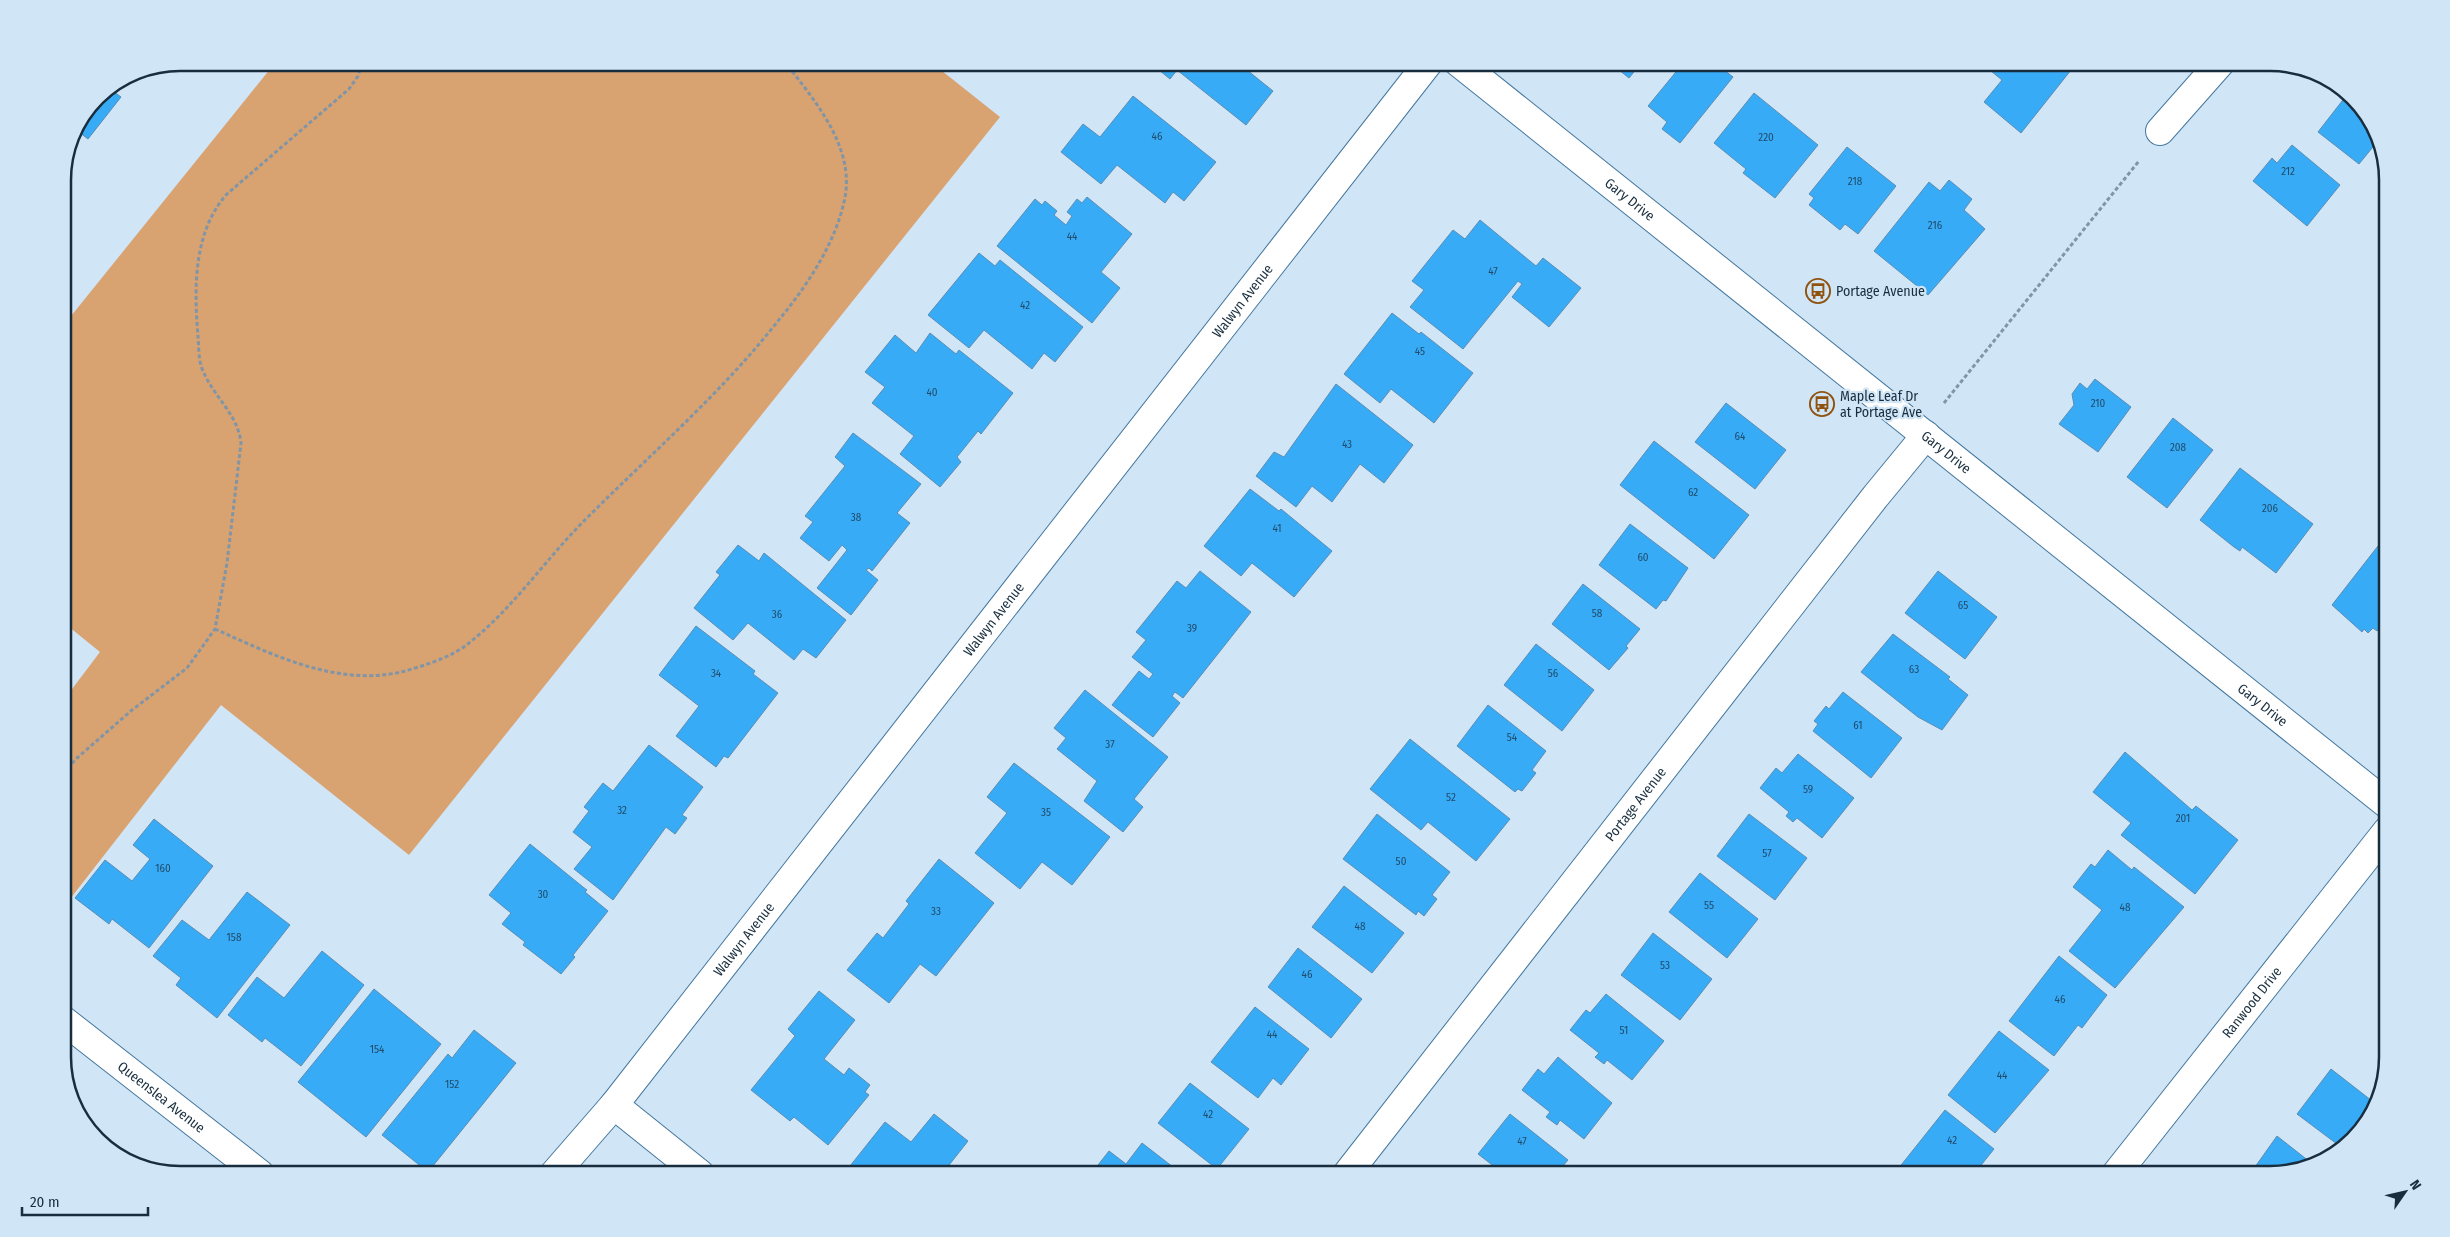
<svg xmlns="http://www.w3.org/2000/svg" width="2450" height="1237" font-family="'Fira Sans Condensed',sans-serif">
	<rect width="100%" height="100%" fill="#d0e5f6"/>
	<path fill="#d9a271" d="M275,63h657l68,54 -591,738 -188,-150 -158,203v-207l37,-49 -37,-30v-296z"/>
	<g fill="#38abf7" stroke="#5a8db4">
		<path d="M1149,62h88l36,29 -27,34 -69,-55 -7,9z"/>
		<path d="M1609,62h33l-13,16z"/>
		<path d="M1679,62h35l19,15 -53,66 -18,-14 5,-7 -19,-16 32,-39 -3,-2z"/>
		<path d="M1980,62h92l3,3 -54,68 -37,-31 18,-22z"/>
		<path d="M110,89l11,8 -33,42 -13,-10 22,-32z"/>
		<path d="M1754,93l64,52 -43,53 -32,-25 3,-4 -32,-26z"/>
		<path d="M1133,96l83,66 -32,39 -11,-9 -8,11 -48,-38 -16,19 -40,-32 22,-28 17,13z"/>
		<path d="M2346,96l22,19 9,27 -18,22 -41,-32z"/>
		<path d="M2292,145l48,40 -33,41 -54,-45 19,-23 5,5z"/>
		<path d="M1847,147l49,39 -38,48 -13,-10 -5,6 -31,-25 5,-7 -5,-4z"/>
		<path d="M1949,180l23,19 -8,11 21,19 -57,66 -54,-44 55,-69 11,9z"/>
		<path d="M1087,197l45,37 -31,38 19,16 -28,35 -95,-77 38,-47 7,6 3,-4 12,10 -3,4 12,10 6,-9 -5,-4 10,-13 5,4z"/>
		<path d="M1480,220l56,46 7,-8 38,30 -32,39 -37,-30 10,-13 -4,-3 -55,68 -53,-42 14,-17 -12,-9 41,-51 12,9z"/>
		<path d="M979,253l16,13 5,-6 83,67 -28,35 -11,-9 -12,16 -48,-39 -15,18 -41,-33z"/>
		<path d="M1392,313l27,21 2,-2 52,41 -39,50 -43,-34 -11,14 -36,-29z"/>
		<path d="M930,333l26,21 3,-4 54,43 -32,41 -3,-3 -21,26 4,5 -21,25 -40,-33 14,-18 -42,-33 13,-16 -20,-15 30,-37 21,18z"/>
		<path d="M2095,379l36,28 -33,45 -39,-28 15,-19 -2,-11 8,-11 7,6z"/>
		<path d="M1336,384l77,61 -29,38 -24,-19 -28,38 -20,-16 -16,21 -40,-31 18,-24 10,5z"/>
		<path d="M1726,403l60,47 -31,39 -60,-47z"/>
		<path d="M2173,418l40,32 -46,58 -40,-31z"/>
		<path d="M853,433l68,51 -24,29 13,10 -38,48 -3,-3 -3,2 12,10 -27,35 -34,-27 30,-38 -5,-5 -13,16 -29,-23 13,-16 -8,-6 40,-50 -10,-9z"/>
		<path d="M1654,441l95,74 -35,44 -94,-74z"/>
		<path d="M2240,468l73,56 -37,49 -34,-26 -2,4 -6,-4 -34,-27z"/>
		<path d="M1250,489l29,22 2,-2 51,42 -38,46 -42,-34 -11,13 -37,-30z"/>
		<path d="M1630,524l58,44 -22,33 -3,-1 -7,9 -57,-44z"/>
		<path d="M2385,537l2,1v80l-10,13 -4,-3 -5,5 -4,-4 -2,3 -30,-27z"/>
		<path d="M738,545l21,16 5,-8 82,67 -30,38 -13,-9 -9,11 -46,-37 -15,17 -39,-32 26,-33 -4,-3z"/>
		<path d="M1200,571l51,41 -68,86 -8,-6 -3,4 8,7 -27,34 -41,-32 27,-34 10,8 4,-5 -21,-17 14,-17 -10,-8 41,-51 9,7z"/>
		<path d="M1938,571l59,46 -32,42 -60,-46z"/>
		<path d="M1583,584l57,45 -14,17 2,2 -19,22 -57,-46z"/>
		<path d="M696,626l59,45 -2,3 25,19 -50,65 -4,-2 -8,11 -40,-31 23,-30 -40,-31z"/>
		<path d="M1893,634l57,43 -2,2 20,16 -26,35 -24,-13 -57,-45z"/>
		<path d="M1536,644l58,46 -32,41 -58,-46z"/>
		<path d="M1085,690l83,67 -34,42 9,8 -20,25 -39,-31 13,-20 -40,-32 9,-11 -12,-10z"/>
		<path d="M1843,692l59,46 -31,40 -58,-47 5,-7 -4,-3 12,-15 3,3z"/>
		<path d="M1488,705l58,46 -14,19 4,3 -14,18 -4,-2 -3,3 -58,-46z"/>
		<path d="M1410,739l100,80 -34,42 -48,-39 -7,8 -51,-41z"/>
		<path d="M649,745l54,42 -21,28 5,3 -12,16 -9,-7 -53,73 -39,-31 18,-22 -19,-15 16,-21 -5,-4 19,-24 10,8z"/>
		<path d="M2125,752l67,58 4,-4 42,34 -43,54 -74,-59 10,-12 -38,-31z"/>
		<path d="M1798,754l56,44 -32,40 -25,-20 -4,4 -7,-6 3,-4 -29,-24 16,-20 6,5z"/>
		<path d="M1014,763l96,74 -38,48 -30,-23 -22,27 -45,-36 32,-40 -20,-16z"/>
		<path d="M1377,814l73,58 -18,23 5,4 -13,17 -6,-5 -2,4 -73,-56z"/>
		<path d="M1749,814l58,44 -32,42 -58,-44z"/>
		<path d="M154,819l59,47 -64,82 -37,-29 -3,5 -34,-26 30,-38 27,21 18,-22 -17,-14z"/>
		<path d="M530,844l53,43 4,3 -2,2 23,19 -35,44 2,2 -14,17 -38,-29 2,-3 -23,-18 9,-11 -22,-18z"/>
		<path d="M2108,850l24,20 2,-3 50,40 -69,81 -46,-37 33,-41 -29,-23 18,-23 4,3z"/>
		<path d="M939,859l55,44 -58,73 -16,-12 -31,39 -42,-33 30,-37 6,5 26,-34 -3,-3z"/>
		<path d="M1700,873l58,46 -31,39 -58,-46z"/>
		<path d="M1344,886l60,47 -32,40 -60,-46z"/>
		<path d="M247,892l43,33 -73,93 -41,-33 5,-7 -28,-22 29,-36 27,20z"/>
		<path d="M1653,933l59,46 -32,41 -59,-45z"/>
		<path d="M1298,948l64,51 -31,39 -63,-51z"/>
		<path d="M322,951l42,34 -63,81 -36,-28 -3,4 -34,-27 29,-38 27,21z"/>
		<path d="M2059,956l48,39 -25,33 -4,-3 -24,31 -45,-35z"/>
		<path d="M374,989l67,55 -75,93 -68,-55z"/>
		<path d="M819,991l36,29 -31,39 20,16 5,-7 21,17 -5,7 4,3 -41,50 -34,-28 -4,4 -39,-31 44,-54 -7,-7z"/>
		<path d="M1606,994l58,47 -32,39 -25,-20 -3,4 -9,-7 4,-4 -29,-23 16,-20 4,3z"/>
		<path d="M2387,1000v16l-8,-6z"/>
		<path d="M1255,1007l54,42 -28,36 -8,-7 -15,20 -47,-36z"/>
		<path d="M474,1030l42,33 -88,109 -46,-37 66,-81 4,4z"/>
		<path d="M1999,1031l50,39 -54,63 -47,-38z"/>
		<path d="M1558,1057l54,46 -28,36 -24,-19 -3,5 -11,-8 4,-5 -28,-22 16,-21 6,5z"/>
		<path d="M2331,1069l45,35 -1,4 -40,47 -7,2 9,-13 -40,-30z"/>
		<path d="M1190,1083l59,46 -32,40 -59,-46z"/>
		<path d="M1945,1110l49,39 -20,25h-80z"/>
		<path d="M934,1114l34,27 -26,33h-81l-11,-8 35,-44 26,20z"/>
		<path d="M1510,1114l58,46 -12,14h-52l-26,-20z"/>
		<path d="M2277,1136l33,26 -40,12h-20z"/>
		<path d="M1142,1143l40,31h-91l18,-23 17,13z"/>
		<path d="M1454,1168l9,6h-14z"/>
	</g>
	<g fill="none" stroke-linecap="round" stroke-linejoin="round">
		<defs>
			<g id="minor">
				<path id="s1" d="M1458,62l929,742"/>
				<path d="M2160,131l61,-69"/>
				<path id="s2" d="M63,1020l197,154"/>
				<path d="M614,1105l86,69"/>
				<path id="s3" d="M554,1174l60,-69 815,-1043"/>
				<path id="s4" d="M1347,1174l528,-677 51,-62"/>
				<path id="s5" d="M2116,1174l271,-343"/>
			</g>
		</defs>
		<use href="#minor" stroke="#45789e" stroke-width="30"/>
		<g stroke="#8095a6" stroke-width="3" stroke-dasharray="4 2.5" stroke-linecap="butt">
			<path d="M1944,403l195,-242"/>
			<path d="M215,629c58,26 124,59 190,42 21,-6 47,-14 64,-28 43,-34 74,-80 111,-118 67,-68 139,-129 198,-204 28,-34 56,-75 66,-119 13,-53 -29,-101 -59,-140"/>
			<path d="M63,773l14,-15 55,-48 55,-42 28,-39 12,-66 14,-120c-3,-28 -26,-45 -37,-70 -6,-11 -5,-25 -6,-37 -4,-48 -5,-104 29,-142l122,-105 9,-13 4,-14"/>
		</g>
		<use href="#minor" stroke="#fff" stroke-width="28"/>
	</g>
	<defs>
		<symbol id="bus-ring" viewBox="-11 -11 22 22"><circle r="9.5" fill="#d0e5f6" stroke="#8e530f" stroke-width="1.5"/><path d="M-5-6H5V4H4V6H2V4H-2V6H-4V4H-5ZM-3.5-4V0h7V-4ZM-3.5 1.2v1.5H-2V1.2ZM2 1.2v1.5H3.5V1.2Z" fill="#8e530f"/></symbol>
	</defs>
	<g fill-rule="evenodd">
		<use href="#bus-ring" x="1804" y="277" width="28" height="28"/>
		<use href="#bus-ring" x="1808" y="390" width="28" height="28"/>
	</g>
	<g text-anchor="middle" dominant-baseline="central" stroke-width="4.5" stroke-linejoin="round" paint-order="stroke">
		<g font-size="11" fill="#204d6c">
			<text x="1157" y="136">46</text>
			<text x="1766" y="137">220</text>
			<text x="2288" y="171">212</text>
			<text x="1855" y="181">218</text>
			<text x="1935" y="225">216</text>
			<text x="1072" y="236">44</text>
			<text x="1493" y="271">47</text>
			<text x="1025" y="305">42</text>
			<text x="1420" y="351">45</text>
			<text x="932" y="392">40</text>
			<text x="2098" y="403">210</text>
			<text x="1740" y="436">64</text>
			<text x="1347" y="444">43</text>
			<text x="2178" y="447">208</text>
			<text x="1693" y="492">62</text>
			<text x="2270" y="508">206</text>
			<text x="856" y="517">38</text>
			<text x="1277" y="528">41</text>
			<text x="1643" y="557">60</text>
			<text x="1963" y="605">65</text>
			<text x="1597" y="613">58</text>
			<text x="777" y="614">36</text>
			<text x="1192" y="628">39</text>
			<text x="1914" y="669">63</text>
			<text x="716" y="673">34</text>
			<text x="1553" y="673">56</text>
			<text x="1858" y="725">61</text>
			<text x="1512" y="737">54</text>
			<text x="1110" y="744">37</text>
			<text x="1808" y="789">59</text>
			<text x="1451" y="797">52</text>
			<text x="622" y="810">32</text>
			<text x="1046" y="812">35</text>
			<text x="2183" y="818">201</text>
			<text x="1767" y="853">57</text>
			<text x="1401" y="861">50</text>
			<text x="163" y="868">160</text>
			<text x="543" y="894">30</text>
			<text x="1709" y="905">55</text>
			<text x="2125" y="907">48</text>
			<text x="936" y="911">33</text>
			<text x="1360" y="926">48</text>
			<text x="234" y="937">158</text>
			<text x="1665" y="965">53</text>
			<text x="1307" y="974">46</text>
			<text x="2060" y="999">46</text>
			<text x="1624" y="1030">51</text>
			<text x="1272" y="1034">44</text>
			<text x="377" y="1049">154</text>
			<text x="2002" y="1075">44</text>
			<text x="452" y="1084">152</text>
			<text x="1208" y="1114">42</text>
			<text x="1952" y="1140">42</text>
			<text x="1522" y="1141">47</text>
		</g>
		<g font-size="14" fill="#182e3e" stroke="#d0e5f6">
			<text stroke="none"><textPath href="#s1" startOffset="220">Gary Drive</textPath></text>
			<text stroke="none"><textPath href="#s3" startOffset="1112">Walwyn Avenue</textPath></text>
			<text stroke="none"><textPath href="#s1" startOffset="625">Gary Drive</textPath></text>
			<text stroke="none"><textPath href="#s3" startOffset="708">Walwyn Avenue</textPath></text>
			<text stroke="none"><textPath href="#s1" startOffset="1030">Gary Drive</textPath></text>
			<text stroke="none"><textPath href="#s4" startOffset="469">Portage Avenue</textPath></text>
			<text stroke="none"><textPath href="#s3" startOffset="302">Walwyn Avenue</textPath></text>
			<text stroke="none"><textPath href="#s5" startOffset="219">Ranwood Drive</textPath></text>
			<text stroke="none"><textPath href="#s2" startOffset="125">Queenslea Avenue</textPath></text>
		</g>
		<g font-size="14" fill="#182e3e" stroke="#d0e5f6" text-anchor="start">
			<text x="1836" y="291">Portage Avenue</text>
			<text x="1840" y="396">Maple Leaf Dr<tspan x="1840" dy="16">at Portage Ave</tspan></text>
		</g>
	</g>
	<path d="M0 0H2450V1237H0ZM180 71H2270A109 109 0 0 1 2379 180V1057A109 109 0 0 1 2270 1166H180A109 109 0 0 1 71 1057V180A109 109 0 0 1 180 71Z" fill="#d0e5f6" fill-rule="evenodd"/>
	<path fill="none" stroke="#182e3e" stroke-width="2.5" d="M180 71H2270A109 109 0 0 1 2379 180V1057A109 109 0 0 1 2270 1166H180A109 109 0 0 1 71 1057V180A109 109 0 0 1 180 71Z"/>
	<g transform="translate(2405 1192) rotate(56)" stroke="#d0e5f6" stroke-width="4" paint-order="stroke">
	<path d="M0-4L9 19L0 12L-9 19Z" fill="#182e3e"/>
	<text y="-8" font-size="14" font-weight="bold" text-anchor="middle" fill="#182e3e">N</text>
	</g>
	<path d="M22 1207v8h126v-8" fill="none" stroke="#182e3e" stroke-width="2.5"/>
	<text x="30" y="1207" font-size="15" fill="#182e3e" stroke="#d0e5f6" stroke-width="4" paint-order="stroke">20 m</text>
</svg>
